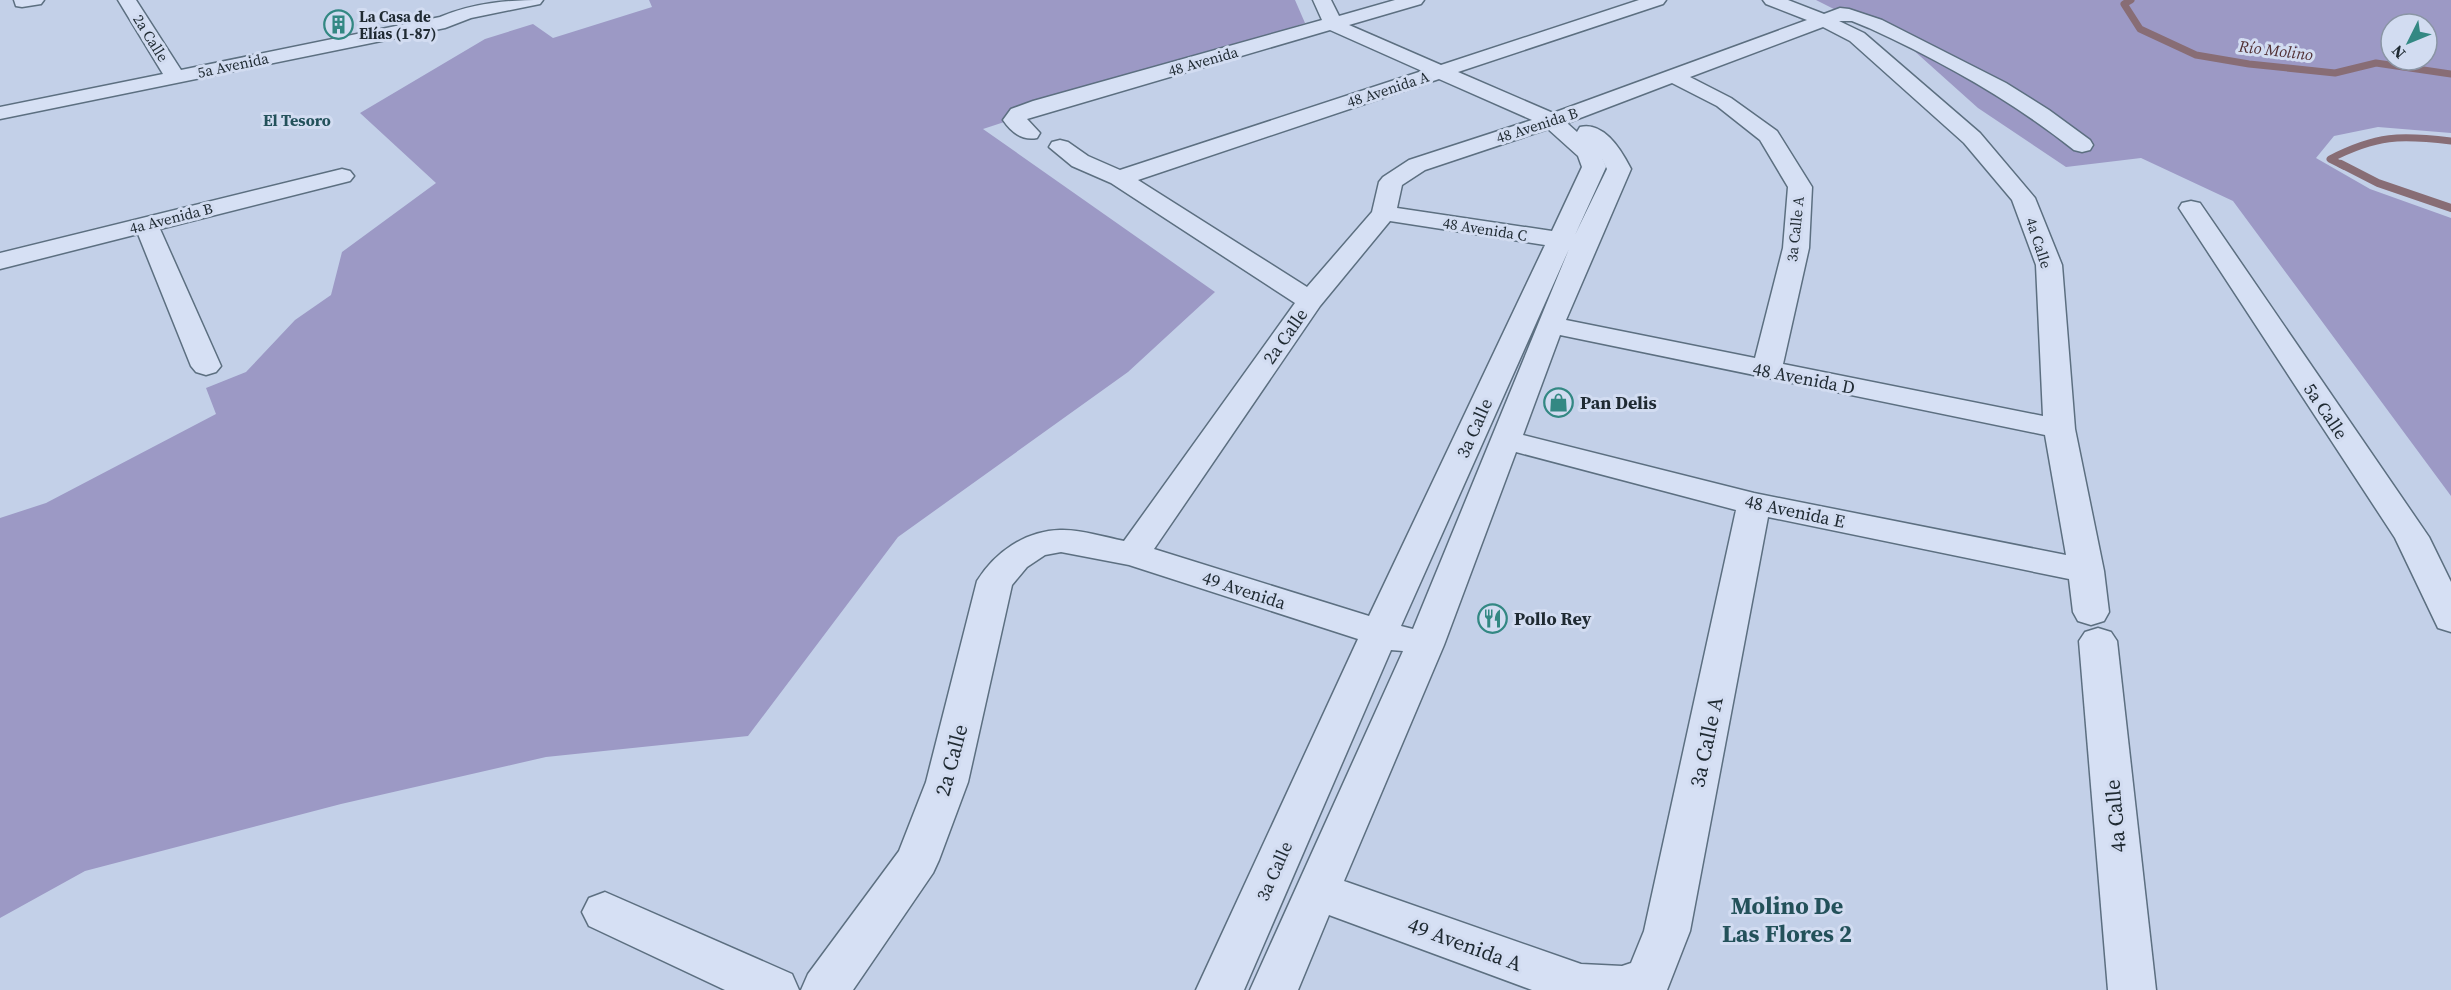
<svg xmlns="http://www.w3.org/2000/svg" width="2451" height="990" font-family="'Source Serif 4',serif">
	<rect width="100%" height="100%" fill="#c3d0e8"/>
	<g fill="#9c99c5" fill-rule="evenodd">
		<path d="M649,0h646l10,23 -322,106 232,163 -87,80 -230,165 -150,199 -202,21 -205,47 -256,67 -85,47v-400l46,-15 170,-89 -10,-26 40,-16 49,-52 36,-25 11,-43 94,-69 -76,-70 125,-74 48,-15 20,14 99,-31z"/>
		<path d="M1816,0h635v133l-73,-6 -44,9 -18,22 54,31 81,29v278l-218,-295 -92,-43 -75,9 -88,-59 -67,-60zM2391,24h36v36h-36z"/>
	</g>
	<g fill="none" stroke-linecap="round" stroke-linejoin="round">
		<g stroke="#886d75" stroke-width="7">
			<path d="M2131,0l-7,4 16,25 56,26 53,9 86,9 41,-10 75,11"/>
			<path d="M2344,166l-14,-7c47,-24 70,-24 121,-18"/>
		</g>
		<path stroke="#886d75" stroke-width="8" d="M2341,164l37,19 73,25"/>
		<defs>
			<g id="minor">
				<path d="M14,0h30l-3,4 -19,3 -6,-1z"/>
				<path d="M118,0h18l45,70 259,-53c34,-14 67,-17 103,-17l-3,4 -69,14 -26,10 -445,91v-12l163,-33z"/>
				<path d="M1313,0h18l8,16 56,-16h29l-3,4 -72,21 92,40 198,-65h27l-3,4 -205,68 95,41 254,-93 -41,-16 -3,-4h25l36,14 16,-6 9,1 33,11 124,63 43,27 41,30 3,5 -3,5 -8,2 -8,-2c-63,-50 -133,-89 -205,-122l-17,-7h-13l25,12 116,100 55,65 27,67 13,164 29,142 5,41 -5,9 -13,4 -13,-4 -5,-9 -4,-33 -301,-62 -78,414 -23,59h-135l-203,-75 -31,75h-48l153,-339 -12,-1 -147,340h-48l162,-351 -229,-74 -68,-13 -16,3 -18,12 -15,18 -44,197 -29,78 -6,13 -80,117h-52l7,-16 91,-123 27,-69 51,-201c18,-29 48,-50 83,-51 20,-1 44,7 64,11l171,-238 -184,-120 -39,-17 -23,-19 3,-5 8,-2 8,2 20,14 32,14 302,-99 -92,-41 -303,89 13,14 -3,5c-15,3 -26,-6 -34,-18l8,-11 22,-8 289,-81zM1823,27l27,14 114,102 48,57 24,65 7,151 -260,-52 26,-116 3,-61 -35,-56 -46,-33 -41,-21zM1439,79l93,41 -123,40 -26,17 -4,5 -7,30 -65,75 -169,-107zM1672,83l45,23 43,34 28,47 -5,61 -28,110 -189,-38 65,-151c-9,-18 -27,-48 -51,-42l-3,5 -10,-9zM1548,129l30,27 4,11 -30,64 -155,-23 5,-23 23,-15zM1600,154l7,15 -32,66 31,-68zM1390,221l155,24 -176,371 -215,-67 166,-243zM1569,249l-156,380 -12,-3zM1560,335l485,100 21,120 -312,-62 -231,-58zM1516,452l220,58 -92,421 -13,32 -9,3 -41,-2 -237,-83 100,-236z"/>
				<path d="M342,169l8,2 4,5 -4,5 -190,48 61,137 -5,6 -10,3 -10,-3 -5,-6 -53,-132 -138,35v-16z"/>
				<path d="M2191,201l9,2 229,334 22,45v50l-13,-4 -43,-90 -216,-330 3,-5z"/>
				<path d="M2098,628l13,4 6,9 39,349h-48l-29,-349 6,-9z"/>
				<path d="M605,892l187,82 7,16h-74l-136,-64 -7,-14 7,-14z"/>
			</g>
		</defs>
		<use href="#minor" stroke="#5c6f80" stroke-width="3"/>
		<use href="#minor" fill="#d6e0f4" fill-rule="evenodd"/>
	</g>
	<defs>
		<symbol id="building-ring" viewBox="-11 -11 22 22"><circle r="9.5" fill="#d2dcf1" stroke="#338883" stroke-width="1.5"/><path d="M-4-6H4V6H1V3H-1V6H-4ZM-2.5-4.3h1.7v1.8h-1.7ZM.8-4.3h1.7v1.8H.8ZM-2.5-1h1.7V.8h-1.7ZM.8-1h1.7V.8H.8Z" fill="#338883"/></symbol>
		<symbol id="shop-ring" viewBox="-11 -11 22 22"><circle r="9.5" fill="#d2dcf1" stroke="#338883" stroke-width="1.5"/><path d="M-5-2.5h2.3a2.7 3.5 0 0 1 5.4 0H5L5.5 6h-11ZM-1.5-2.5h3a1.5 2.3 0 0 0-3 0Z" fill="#338883"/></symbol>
		<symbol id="restaurant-ring" viewBox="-11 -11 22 22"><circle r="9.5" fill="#d2dcf1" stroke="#338883" stroke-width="1.5"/><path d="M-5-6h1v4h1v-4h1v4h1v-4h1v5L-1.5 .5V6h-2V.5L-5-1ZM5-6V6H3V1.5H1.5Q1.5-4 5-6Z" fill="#338883"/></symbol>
	</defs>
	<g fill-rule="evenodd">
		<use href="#building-ring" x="322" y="8" width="33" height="33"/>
		<use href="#shop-ring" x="1542" y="386" width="33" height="33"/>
		<use href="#restaurant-ring" x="1476" y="602" width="33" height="33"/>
	</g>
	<g text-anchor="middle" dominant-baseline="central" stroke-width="6" stroke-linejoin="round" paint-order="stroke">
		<g font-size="15" font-weight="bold" fill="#1f2a32" stroke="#d2dcf1" text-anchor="start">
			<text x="359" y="16">La Casa de<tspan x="359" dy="17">Elías (1-87)</tspan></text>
		</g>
		<g font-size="15" fill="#1f2a32" stroke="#d2dcf1">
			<text transform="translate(151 38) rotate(58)">2a Calle</text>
			<text transform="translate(1203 61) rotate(-16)">48 Avenida</text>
			<text transform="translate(233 65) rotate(-12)">5a Avenida</text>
			<text transform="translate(1388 89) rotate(-18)">48 Avenida A</text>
			<text transform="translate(1537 125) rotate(-18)">48 Avenida B</text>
			<text transform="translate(171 218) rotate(-14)">4a Avenida B</text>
			<text transform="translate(1485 229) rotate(9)">48 Avenida C</text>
			<text transform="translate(1795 229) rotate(-84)">3a Calle A</text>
			<text transform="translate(2039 243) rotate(72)">4a Calle</text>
		</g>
		<g font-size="16" font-style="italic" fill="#502f33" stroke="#d2dcf1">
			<text transform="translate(2276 50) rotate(7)">Río Molino</text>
		</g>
		<g font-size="16" font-weight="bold" fill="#23515a" stroke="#d2dcf1">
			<text x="297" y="120">El Tesoro</text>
		</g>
		<g font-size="18" fill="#1f2a32" stroke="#d2dcf1">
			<text transform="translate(1285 336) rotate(-55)">2a Calle</text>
			<text transform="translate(1804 378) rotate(11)">48 Avenida D</text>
			<text transform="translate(2326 411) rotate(56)">5a Calle</text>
			<text transform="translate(1474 428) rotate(-66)">3a Calle</text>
			<text transform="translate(1795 511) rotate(12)">48 Avenida E</text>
			<text transform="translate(1244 590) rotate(18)">49 Avenida</text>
			<text transform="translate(1274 871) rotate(-66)">3a Calle</text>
		</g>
		<g font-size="18" font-weight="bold" fill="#1f2a32" stroke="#d2dcf1" text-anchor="start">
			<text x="1580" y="402">Pan Delis</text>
			<text x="1514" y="618">Pollo Rey</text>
		</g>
		<g font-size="21" fill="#1f2a32" stroke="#d2dcf1">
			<text transform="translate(1706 742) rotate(-78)">3a Calle A</text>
			<text transform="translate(951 760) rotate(-75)">2a Calle</text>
			<text transform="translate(2115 816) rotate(-95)">4a Calle</text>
			<text transform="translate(1465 944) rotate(20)">49 Avenida A</text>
		</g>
		<g font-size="24" font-weight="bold" fill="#23515a" stroke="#d2dcf1">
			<text x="1787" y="905">Molino De<tspan x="1787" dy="28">Las Flores 2</tspan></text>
		</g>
	</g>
	<g transform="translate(2409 42) rotate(227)"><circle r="28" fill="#d2dcf1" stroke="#8a95a5" stroke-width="1.5"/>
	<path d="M0-4.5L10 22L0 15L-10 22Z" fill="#338883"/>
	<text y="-9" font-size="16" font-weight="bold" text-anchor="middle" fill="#1f2a32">N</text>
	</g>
</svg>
